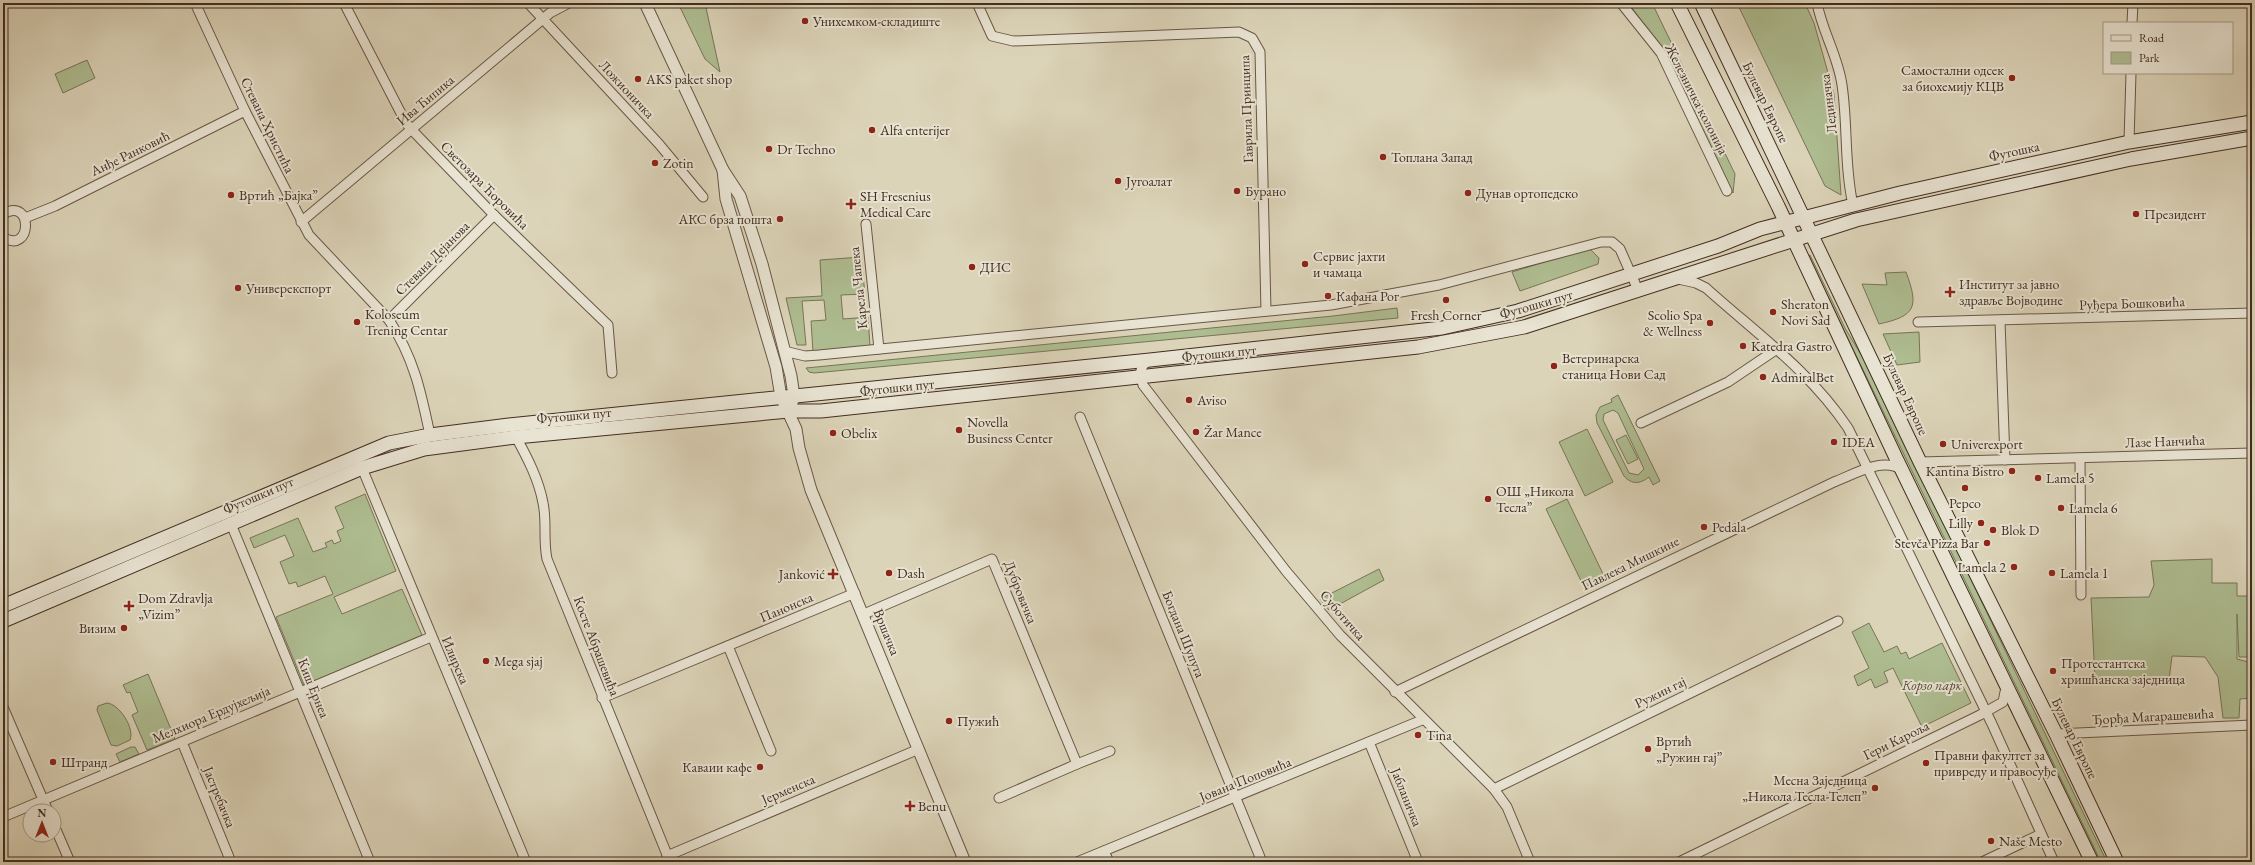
<svg xmlns="http://www.w3.org/2000/svg" width="2255" height="865" font-family="'EB Garamond',serif">
	<rect width="100%" height="100%" fill="#dcd4b9"/>
	<filter id="stains"><feTurbulence type="fractalNoise" baseFrequency=".005" numOctaves="4"/><feColorMatrix values="0 0 0 0 .2 0 0 0 0 .09 0 0 0 0 .02 0 0 0 .5 -.17"/></filter>
	<radialGradient id="worn" r=".72"><stop offset=".6" stop-color="#630" stop-opacity="0"/><stop offset="1" stop-color="#630" stop-opacity=".3"/></radialGradient>
	<g fill="#aebd91" stroke="#787558" fill-rule="evenodd">
		<path d="M678,3h27l15,69 -15,-13z"/>
		<path d="M1628,3h24l83,171 -2,19 -67,-141z"/>
		<path d="M1737,3h68l9,20 20,71 7,101 -16,-9z"/>
		<path d="M87,60l8,18 -32,15 -8,-19z"/>
		<path d="M1589,248l10,10 -1,6 -78,27 -8,-19z"/>
		<path d="M1810,255l35,73 24,40 238,494h-6l-293,-606z"/>
		<path d="M861,257l4,37 -24,1 2,24 25,-2 2,29 -57,6 -2,-31 15,-1 -2,-20 -22,1 4,44h-9l-11,-47 36,-2 -2,-36z"/>
		<path d="M1906,272c13,35 10,44 -27,52l-17,-40 25,1 -2,-12z"/>
		<path d="M1397,308l1,10 -584,55 -5,-1 -3,-4 527,-52z"/>
		<path d="M1919,332l1,30 -23,3 -14,-31z"/>
		<path d="M1618,395l42,86 -7,4 -4,-8c-9,7 -17,8 -25,-1l-27,-53 -1,-8 4,-8 12,-5 -1,-3zM1613,410l5,3 26,56 -6,6 -9,-2 -26,-53 1,-6z"/>
		<path d="M1587,429l26,53 -28,14 -26,-54z"/>
		<path d="M1626,435l12,24 -10,5 -12,-24z"/>
		<path d="M365,494l31,77 -62,26 8,17 60,-25 20,46 -118,50 -28,-68 57,-23 -8,-18 -27,11 -2,-5 -7,2 -9,-22 14,-6 -9,-21 -31,13 -4,-10 48,-20 15,34 14,-5 -2,-4 7,-3 2,4 7,-3 -4,-10 7,-3 -9,-21z"/>
		<path d="M1567,499l38,79 -21,9 -38,-78z"/>
		<path d="M2212,559v24h25v13h15v61h-13l-2,-43v45l15,4v35l-12,1 -1,19h-16l-5,-41 -13,-20 -33,-1 -3,24h-74l-4,-82 58,-1 5,-12 -3,-24z"/>
		<path d="M1379,569l5,11 -55,30 -9,-11z"/>
		<path d="M1869,623l15,29 13,-6 4,8 5,-2 3,7 33,-16 29,60 -49,24 -29,-59 -9,4 4,10 -13,6 -4,-9 -13,7 -4,-10 15,-8 -17,-36z"/>
		<path d="M148,674l27,65 -28,11 -15,-35 6,-3 -8,-20 -3,1 -4,-8z"/>
		<path d="M107,703c12,1 28,25 23,37l-13,6 -6,-1 -14,-35 1,-4z"/>
		<path d="M131,747h4l4,7 -19,8 -4,-8z"/>
	</g>
	<g fill="none" stroke-linecap="round" stroke-linejoin="round">
		<defs>
			<g id="minor">
				<path d="M195,3l50,108 64,124 80,85c25,38 32,72 41,115"/>
				<path d="M344,3l62,120 6,7 82,85 114,110 4,48"/>
				<path d="M528,3l131,141 44,53"/>
				<path d="M977,3l15,33 21,5 226,-9 13,6 8,14 6,259"/>
				<path d="M1621,3l40,50 66,138"/>
				<path d="M1817,3c5,28 21,53 25,82 6,40 2,80 11,120"/>
				<path d="M2132,23l1,-20"/>
				<path d="M2129,142l2,-69"/>
				<path d="M3,214c31,-18 29,42 0,23"/>
				<path d="M25,218l30,-12 190,-95"/>
				<path d="M301,222l249,-209 19,-10"/>
				<path d="M866,224l13,125"/>
				<path d="M1678,279l18,4 10,5c50,45 104,83 142,140l144,296 62,138"/>
				<path d="M389,320l105,-105"/>
				<path d="M2000,321l5,139"/>
				<path d="M1918,322l334,-9"/>
				<path d="M784,351l21,5 14,-1 512,-50 108,-20 162,-43h11l8,7 18,41"/>
				<path d="M1150,360c-11,6 -11,14 -7,25l143,186 54,64 154,154 13,18 23,55"/>
				<path d="M1080,417l182,445"/>
				<path d="M1641,423l87,-41 49,-33"/>
				<path d="M516,437c11,20 23,43 27,66 4,18 0,37 4,56l123,303"/>
				<path d="M2080,458l1,137"/>
				<path d="M1920,462l332,-9"/>
				<path d="M362,468l164,394"/>
				<path d="M231,524l139,338"/>
				<path d="M864,614l128,-55 85,205 -78,34"/>
				<path d="M728,646l43,105"/>
				<path d="M1395,692l439,-210c19,-7 49,-26 68,-12"/>
				<path d="M602,698l253,-105"/>
				<path d="M3,707l45,104"/>
				<path d="M2056,734l196,-9"/>
				<path d="M182,742l49,120"/>
				<path d="M1369,742l49,120"/>
				<path d="M1077,764l33,-13"/>
				<path d="M1494,789l344,-168"/>
				<path d="M3,817l428,-180"/>
				<path d="M54,825l16,37"/>
				<path d="M1104,851l5,11"/>
				<path d="M667,856l252,-107"/>
				<path d="M1077,862l345,-142"/>
				<path d="M1679,862l301,-147 23,-13 3,-15"/>
				<path d="M1982,862l59,-28"/>
			</g>
			<g id="tertiary">
				<path d="M645,3l78,167 17,26 22,68 29,112 3,20 -2,7"/>
				<path d="M723,170l3,29 50,168 5,30 15,32 3,19 12,42 154,372"/>
			</g>
			<g id="secondary">
				<path d="M1677,3l101,203 118,252 196,404"/>
				<path d="M1701,3l219,459 136,272 61,128"/>
				<path d="M3,606l386,-163 41,-8 79,-10 641,-65 292,-32 76,-17 200,-65 42,-17 140,-36 229,-51 123,-20"/>
				<path d="M3,621l359,-153 62,-19 92,-12 273,-26h32l597,-64 106,-20 332,-107 275,-61 121,-21"/>
			</g>
		</defs>
		<use href="#minor" stroke="#695746" stroke-width="11"/>
		<use href="#tertiary" stroke="#695746" stroke-width="13"/>
		<use href="#secondary" stroke="#432d20" stroke-width="15"/>
		<use href="#minor" stroke="#e8e3d2" stroke-width="9"/>
		<use href="#tertiary" stroke="#e8e3d2" stroke-width="11"/>
		<use href="#secondary" stroke="#e8e3d2" stroke-width="13"/>
	</g>
	<g fill="#8f2418" stroke="#e8e3d2" stroke-width="1.5">
		<circle cx="805" cy="21" r="4"/>
		<circle cx="2012" cy="78" r="4"/>
		<circle cx="638" cy="79" r="4"/>
		<circle cx="872" cy="130" r="4"/>
		<circle cx="769" cy="149" r="4"/>
		<circle cx="1383" cy="157" r="4"/>
		<circle cx="655" cy="163" r="4"/>
		<circle cx="1118" cy="181" r="4"/>
		<circle cx="1237" cy="191" r="4"/>
		<circle cx="1468" cy="193" r="4"/>
		<circle cx="231" cy="195" r="4"/>
		<path d="M849 198h4v4h4v4h-4v4h-4v-4h-4v-4h4z"/>
		<circle cx="2136" cy="214" r="4"/>
		<circle cx="780" cy="219" r="4"/>
		<circle cx="1305" cy="264" r="4"/>
		<circle cx="972" cy="267" r="4"/>
		<circle cx="238" cy="288" r="4"/>
		<path d="M1948 286h4v4h4v4h-4v4h-4v-4h-4v-4h4z"/>
		<circle cx="1328" cy="296" r="4"/>
		<circle cx="1446" cy="300" r="4"/>
		<circle cx="1773" cy="312" r="4"/>
		<circle cx="357" cy="322" r="4"/>
		<circle cx="1710" cy="323" r="4"/>
		<circle cx="1743" cy="346" r="4"/>
		<circle cx="1554" cy="366" r="4"/>
		<circle cx="1763" cy="377" r="4"/>
		<circle cx="1189" cy="400" r="4"/>
		<circle cx="959" cy="430" r="4"/>
		<circle cx="1196" cy="432" r="4"/>
		<circle cx="833" cy="433" r="4"/>
		<circle cx="1834" cy="442" r="4"/>
		<circle cx="1943" cy="444" r="4"/>
		<circle cx="2012" cy="471" r="4"/>
		<circle cx="2038" cy="478" r="4"/>
		<circle cx="1965" cy="488" r="4"/>
		<circle cx="1488" cy="499" r="4"/>
		<circle cx="2061" cy="508" r="4"/>
		<circle cx="1981" cy="523" r="4"/>
		<circle cx="1704" cy="527" r="4"/>
		<circle cx="1993" cy="530" r="4"/>
		<circle cx="1987" cy="543" r="4"/>
		<circle cx="2014" cy="567" r="4"/>
		<circle cx="889" cy="573" r="4"/>
		<circle cx="2052" cy="573" r="4"/>
		<path d="M831 568h4v4h4v4h-4v4h-4v-4h-4v-4h4z"/>
		<path d="M127 600h4v4h4v4h-4v4h-4v-4h-4v-4h4z"/>
		<circle cx="124" cy="628" r="4"/>
		<circle cx="486" cy="661" r="4"/>
		<circle cx="2053" cy="671" r="4"/>
		<circle cx="949" cy="721" r="4"/>
		<circle cx="1418" cy="735" r="4"/>
		<circle cx="1648" cy="749" r="4"/>
		<circle cx="53" cy="762" r="4"/>
		<circle cx="1926" cy="763" r="4"/>
		<circle cx="760" cy="767" r="4"/>
		<circle cx="1875" cy="788" r="4"/>
		<path d="M908 800h4v4h4v4h-4v4h-4v-4h-4v-4h4z"/>
		<circle cx="1991" cy="841" r="4"/>
	</g>
	<g text-anchor="middle" dominant-baseline="central" stroke-width="4" stroke-linejoin="round" paint-order="stroke">
		<g font-size="14" fill="#432d20" stroke="#e8e3d2" text-anchor="start">
			<text x="813" y="21">Унихемком-складиште</text>
			<text x="2004" y="70" text-anchor="end">Самостални одсек<tspan x="2004" dy="16">за биохемију КЦВ</tspan></text>
			<text x="646" y="79">AKS paket shop</text>
			<text x="880" y="130">Alfa enterijer</text>
			<text x="777" y="149">Dr Techno</text>
			<text x="1391" y="157">Топлана Запад</text>
			<text x="663" y="163">Zotin</text>
			<text x="1126" y="181">Југоалат</text>
			<text x="1245" y="191">Бурано</text>
			<text x="1476" y="193">Дунав ортопедско</text>
			<text x="239" y="195">Вртић „Бајка”</text>
			<text x="860" y="196">SH Fresenius<tspan x="860" dy="16">Medical Care</tspan></text>
			<text x="2144" y="214">Президент</text>
			<text x="772" y="219" text-anchor="end">АКС брза пошта</text>
			<text x="1313" y="256">Сервис јахти<tspan x="1313" dy="16">и чамаца</tspan></text>
			<text x="980" y="267">ДИС</text>
			<text x="1959" y="284">Институт за јавно<tspan x="1959" dy="16">здравље Војводине</tspan></text>
			<text x="246" y="288">Универекспорт</text>
			<text x="1336" y="296">Кафана Рог</text>
			<text x="1781" y="304">Sheraton<tspan x="1781" dy="16">Novi Sad</tspan></text>
			<text x="365" y="314">Koloseum<tspan x="365" dy="16">Trening Centar</tspan></text>
			<text x="1446" y="315" text-anchor="middle">Fresh Corner</text>
			<text x="1702" y="315" text-anchor="end">Scolio Spa<tspan x="1702" dy="16">&amp; Wellness</tspan></text>
			<text x="1751" y="346">Katedra Gastro</text>
			<text x="1562" y="358">Ветеринарска<tspan x="1562" dy="16">станица Нови Сад</tspan></text>
			<text x="1771" y="377">AdmiralBet</text>
			<text x="1197" y="400">Aviso</text>
			<text x="967" y="422">Novella<tspan x="967" dy="16">Business Center</tspan></text>
			<text x="1204" y="432">Žar Mance</text>
			<text x="841" y="433">Obelix</text>
			<text x="1842" y="442">IDEA</text>
			<text x="1951" y="444">Univerexport</text>
			<text x="2004" y="471" text-anchor="end">Kantina Bistro</text>
			<text x="2046" y="478">Lamela 5</text>
			<text x="1496" y="491">ОШ „Никола<tspan x="1496" dy="16">Тесла”</tspan></text>
			<text x="1965" y="503" text-anchor="middle">Pepco</text>
			<text x="2069" y="508">Lamela 6</text>
			<text x="1973" y="523" text-anchor="end">Lilly</text>
			<text x="1712" y="527">Pedala</text>
			<text x="2001" y="530">Blok D</text>
			<text x="1979" y="543" text-anchor="end">Stevča Pizza Bar</text>
			<text x="2006" y="567" text-anchor="end">Lamela 2</text>
			<text x="897" y="573">Dash</text>
			<text x="2060" y="573">Lamela 1</text>
			<text x="825" y="574" text-anchor="end">Janković</text>
			<text x="138" y="598">Dom Zdravlja<tspan x="138" dy="16">„Vizim”</tspan></text>
			<text x="116" y="628" text-anchor="end">Визим</text>
			<text x="494" y="661">Mega sjaj</text>
			<text x="2061" y="663">Протестантска<tspan x="2061" dy="16">хришћанска заједница</tspan></text>
			<text x="957" y="721">Пужић</text>
			<text x="1426" y="735">Tina</text>
			<text x="1656" y="741">Вртић<tspan x="1656" dy="16">„Ружин гај”</tspan></text>
			<text x="1934" y="755">Правни факултет за<tspan x="1934" dy="16">привреду и правосуђе</tspan></text>
			<text x="61" y="762">Штранд</text>
			<text x="752" y="767" text-anchor="end">Каваии кафе</text>
			<text x="1867" y="780" text-anchor="end">Месна Заједница<tspan x="1867" dy="16">„Никола Тесла-Телеп”</tspan></text>
			<text x="918" y="806">Benu</text>
			<text x="1999" y="841">Naše Mesto</text>
		</g>
		<g font-size="14" fill="#432d20" stroke="#e8e3d2">
			<text transform="translate(627 89) rotate(47)">Ложионичка</text>
			<text transform="translate(1697 99) rotate(63)">Железничка колонија</text>
			<text transform="translate(425 100) rotate(-40)">Ива Ћипика</text>
			<text transform="translate(1766 102) rotate(64)">Булевар Европе</text>
			<text transform="translate(1828 104) rotate(-97)">Лединачка</text>
			<text transform="translate(1246 109) rotate(-92)">Гаврила Принципа</text>
			<text transform="translate(268 125) rotate(64)">Стевана Христића</text>
			<text transform="translate(2014 151) rotate(-12)">Футошка</text>
			<text transform="translate(130 153) rotate(-26)">Анђе Ранковић</text>
			<text transform="translate(485 185) rotate(45)">Светозара Ћоровића</text>
			<text transform="translate(432 258) rotate(-45)">Стевана Дејанова</text>
			<text transform="translate(858 288) rotate(-96)">Карела Чапека</text>
			<text transform="translate(2132 303) rotate(-2)">Руђера Бошковића</text>
			<text transform="translate(1536 304) rotate(-16)">Футошки пут</text>
			<text transform="translate(1219 353) rotate(-6)">Футошки пут</text>
			<text transform="translate(897 387) rotate(-6)">Футошки пут</text>
			<text transform="translate(1906 394) rotate(65)">Булевар Европе</text>
			<text transform="translate(574 415) rotate(-5)">Футошки пут</text>
			<text transform="translate(2165 441) rotate(-2)">Лазе Нанчића</text>
			<text transform="translate(258 495) rotate(-23)">Футошки пут</text>
			<text transform="translate(1630 563) rotate(-26)">Павлека Мишкине</text>
			<text transform="translate(1021 592) rotate(68)">Дубровачка</text>
			<text transform="translate(786 607) rotate(-23)">Панонска</text>
			<text transform="translate(1343 615) rotate(49)">Суботичка</text>
			<text transform="translate(887 632) rotate(68)">Вршачка</text>
			<text transform="translate(1184 634) rotate(68)">Богдана Шупута</text>
			<text transform="translate(597 646) rotate(69)">Косте Абрашевића</text>
			<text transform="translate(456 660) rotate(67)">Илирска</text>
			<text transform="translate(314 688) rotate(68)">Киш Ернеа</text>
			<text transform="translate(1660 692) rotate(-26)">Ружин гај</text>
			<text transform="translate(211 714) rotate(-23)">Мелхиора Ердујхељија</text>
			<text transform="translate(2153 716) rotate(-3)">Ђорђа Магарашевића</text>
			<text transform="translate(2075 738) rotate(64)">Булевар Европе</text>
			<text transform="translate(1896 740) rotate(-26)">Гери Кароља</text>
			<text transform="translate(1245 779) rotate(-22)">Јована Поповића</text>
			<text transform="translate(788 789) rotate(-23)">Јерменска</text>
			<text transform="translate(220 797) rotate(68)">Јастребачка</text>
			<text transform="translate(1407 797) rotate(68)">Јабланичка</text>
		</g>
		<g font-size="14" font-style="italic" fill="#584a37" stroke="#e8e3d2">
			<text x="1932" y="685">Корзо парк</text>
		</g>
	</g>
	<rect width="2255" height="865" fill="none" stroke="#dcd4b9" stroke-width="16"/>
	<rect x="4" y="4" width="2247" height="857" fill="none" stroke="#432d20" stroke-width="2"/>
	<rect x="8" y="8" width="2239" height="849" fill="none" stroke="#432d20"/>
	<rect x="2103" y="22" width="130" height="52" fill="#e8e3d2" stroke="#a69a8b"/>
	<rect x="2111" y="35" width="20" height="6" fill="#e8e3d2" stroke="#a69a8b"/>
	<text x="2139" y="42" font-size="12" fill="#432d20">Road</text>
	<rect x="2111" y="52" width="20" height="12" fill="#aebd91" stroke="#a69a8b"/>
	<text x="2139" y="62" font-size="12" fill="#432d20">Park</text>
	<g transform="translate(42 823)"><circle r="19" fill="#e8e3d2" stroke="#a69a8b"/>
	<path d="M0-3L7 15L0 10L-7 15Z" fill="#8f2418"/>
	<text y="-6" font-size="11" font-weight="bold" text-anchor="middle" fill="#432d20">N</text>
	</g>
	<rect width="100%" height="100%" filter="url(#stains)"/>
	<rect width="100%" height="100%" fill="url(#worn)"/>
</svg>
